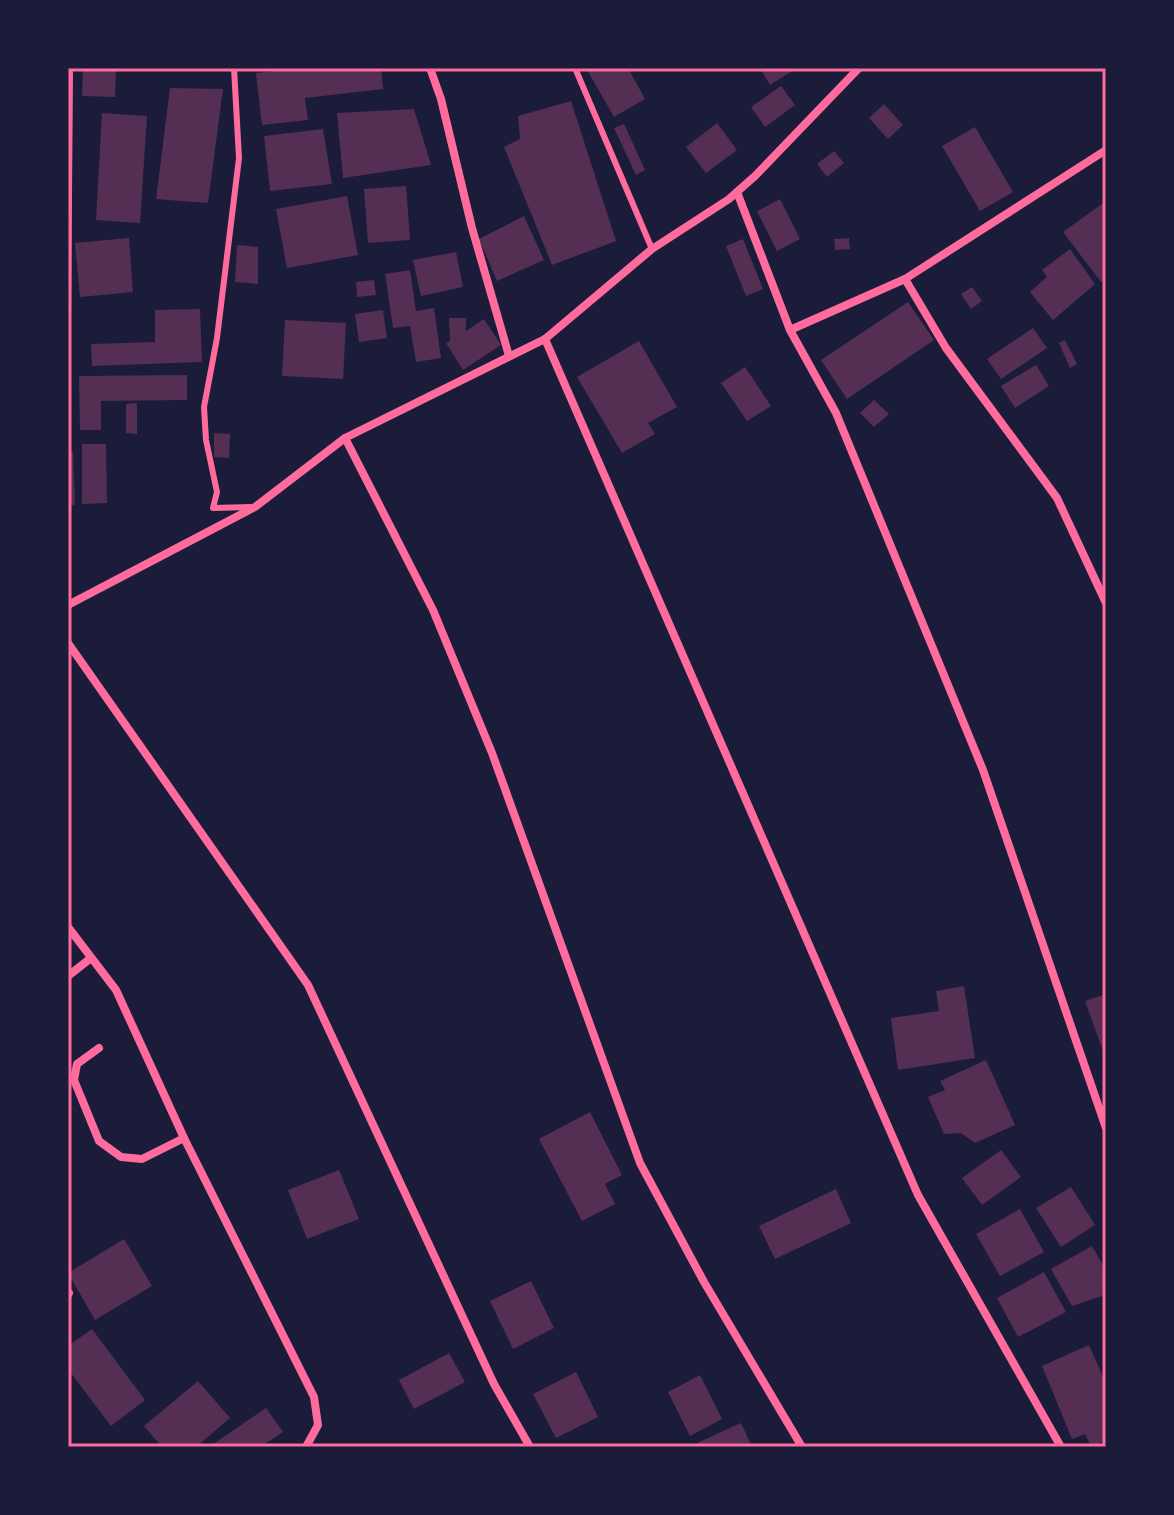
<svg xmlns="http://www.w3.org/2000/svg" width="1174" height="1515" font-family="Inter,sans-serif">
	<rect width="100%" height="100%" fill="#1b1b3a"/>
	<g fill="#542f53">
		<path d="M83,68h33l-1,29 -33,-1z"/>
		<path d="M304,68h77l2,21 -78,9 3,22 -46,5 -6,-52z"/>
		<path d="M586,68h42l17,31 -31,18z"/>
		<path d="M760,68h37l-27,17z"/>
		<path d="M781,86l14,19 -30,22 -14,-20z"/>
		<path d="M170,88l53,1 -15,114 -52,-4z"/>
		<path d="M571,101l45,140 -64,24 -48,-118 16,-8 -2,-23z"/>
		<path d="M884,104l19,21 -15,14 -19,-21z"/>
		<path d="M414,109l17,56 -88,13 -6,-65z"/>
		<path d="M102,113l45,3 -7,107 -44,-3z"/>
		<path d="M717,123l20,27 -31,23 -20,-26z"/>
		<path d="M624,124l21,46 -9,5 -22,-47z"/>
		<path d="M975,127l38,65 -33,19 -38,-65z"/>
		<path d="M323,129l9,55 -62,7 -6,-55z"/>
		<path d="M834,151l10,12 -17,14 -10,-13z"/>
		<path d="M406,186l4,54 -42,3 -4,-54z"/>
		<path d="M347,196l11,59 -71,13 -11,-59z"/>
		<path d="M780,199l20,40 -23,12 -20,-40z"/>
		<path d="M1106,201v78l-5,3 -38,-50z"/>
		<path d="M524,216l20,44 -47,21 -18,-42z"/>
		<path d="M129,238l4,54 -53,5 -5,-54z"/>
		<path d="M849,238l1,11 -15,1 -1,-11z"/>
		<path d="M743,239l20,50 -17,7 -20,-50z"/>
		<path d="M237,245l21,2v37l-23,-2z"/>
		<path d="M1070,249l25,35 -42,36 -23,-28 17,-15 -5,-7z"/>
		<path d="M456,252l7,35 -42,9 -8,-36z"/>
		<path d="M410,270l6,41 18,-3 7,50 -25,4 -6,-36 -17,2 -8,-54z"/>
		<path d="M374,280l2,15 -19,2 -1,-15z"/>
		<path d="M972,287l10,14 -11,8 -10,-15z"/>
		<path d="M908,302l26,38 -87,59 -26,-39z"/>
		<path d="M200,309l2,53 -110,4 -1,-22 64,-2v-32z"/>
		<path d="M383,310l4,28 -28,4 -4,-28z"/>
		<path d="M449,318h17v13l18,-12 17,26 -38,25 -17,-27 4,-2z"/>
		<path d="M285,320l61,3 -3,56 -61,-3z"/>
		<path d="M1033,328l14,20 -46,31 -14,-20z"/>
		<path d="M1065,340l12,24 -7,4 -11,-25z"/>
		<path d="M639,341l38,66 -29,16 7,11 -33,19 -45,-76z"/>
		<path d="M1036,365l13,21 -34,22 -14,-22z"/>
		<path d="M745,367l26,39 -24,15 -26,-38z"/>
		<path d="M187,375v25l-86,1v29h-21l-1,-54z"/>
		<path d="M874,400l15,14 -15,13 -14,-14z"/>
		<path d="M137,403v31l-11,-1v-29z"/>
		<path d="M214,433l16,1 -1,24 -15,-1z"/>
		<path d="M82,444h24l1,59 -25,1z"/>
		<path d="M73,451l2,54 -7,1v-54z"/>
		<path d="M964,986l11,72 -77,12 -7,-52 48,-7 -3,-20z"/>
		<path d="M1106,994v56l-3,1 -18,-50z"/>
		<path d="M986,1060l29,65 -40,18 -14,-10 -17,1 -16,-37 17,-7 -5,-9z"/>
		<path d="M590,1112l32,63 -17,9 10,20 -33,17 -43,-82z"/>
		<path d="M1001,1150l20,27 -39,28 -20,-27z"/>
		<path d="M339,1170l20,49 -52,20 -19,-49z"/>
		<path d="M1071,1187l24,38 -34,22 -25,-39z"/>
		<path d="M836,1189l15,34 -76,36 -16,-33z"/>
		<path d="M1020,1209l24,43 -44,24 -24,-42z"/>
		<path d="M124,1239l28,47 -57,34 -27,-47z"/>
		<path d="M1092,1246l14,25v19l-4,6 -30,10 -21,-37z"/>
		<path d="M1044,1272l22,40 -48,25 -21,-39z"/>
		<path d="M531,1281l23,47 -41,21 -23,-48z"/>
		<path d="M92,1329l53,71 -34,26 -43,-57v-23z"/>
		<path d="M1089,1345l17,39v56l-15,7 -6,-13 -13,5 -30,-73z"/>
		<path d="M449,1353l16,29 -51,27 -15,-29z"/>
		<path d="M576,1372l22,45 -42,21 -23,-44z"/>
		<path d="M700,1375l22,44 -32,17 -22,-44z"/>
		<path d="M198,1381l32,37 -34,29h-34l-18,-21z"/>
		<path d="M266,1408l17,24 -23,15h-51z"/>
		<path d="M741,1423l11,24h-53l-2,-4z"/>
	</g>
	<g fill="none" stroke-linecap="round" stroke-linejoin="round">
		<g stroke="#ff6b9d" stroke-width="6">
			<path d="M234,68l5,90 -22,180 -13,69 2,33 11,52 -4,16 38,-1"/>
			<path d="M575,68l77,181"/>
			<path d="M68,314l2,-241"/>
		</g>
		<g stroke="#ff6b9d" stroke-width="8">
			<path d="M430,68l11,31 31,129 37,128"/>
			<path d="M737,192l53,138 46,83 147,357 123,358"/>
			<path d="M905,279l41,69 111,150 49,105"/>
			<path d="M790,330l115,-51 201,-129"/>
			<path d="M545,339l373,856 143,252"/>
			<path d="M345,438l88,172 59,143 148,410 64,119 98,165"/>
			<path d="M68,605l187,-98 90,-69 200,-99 107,-90 77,-50 26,-23 104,-108"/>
			<path d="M68,643l240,342 186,399 36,63"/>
			<path d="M68,927l48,63 68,148 130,259 4,28 -12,22"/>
			<path d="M68,976l23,-18"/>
			<path d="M99,1048l-22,16 -3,16 25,61 22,16 21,2 42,-21"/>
			<path d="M68,1295l1,-2"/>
		</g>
	</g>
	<rect width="1174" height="1515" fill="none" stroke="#1b1b3a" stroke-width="140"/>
	<rect x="70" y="70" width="1034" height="1375" fill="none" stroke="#ff6b9d" stroke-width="3"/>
</svg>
